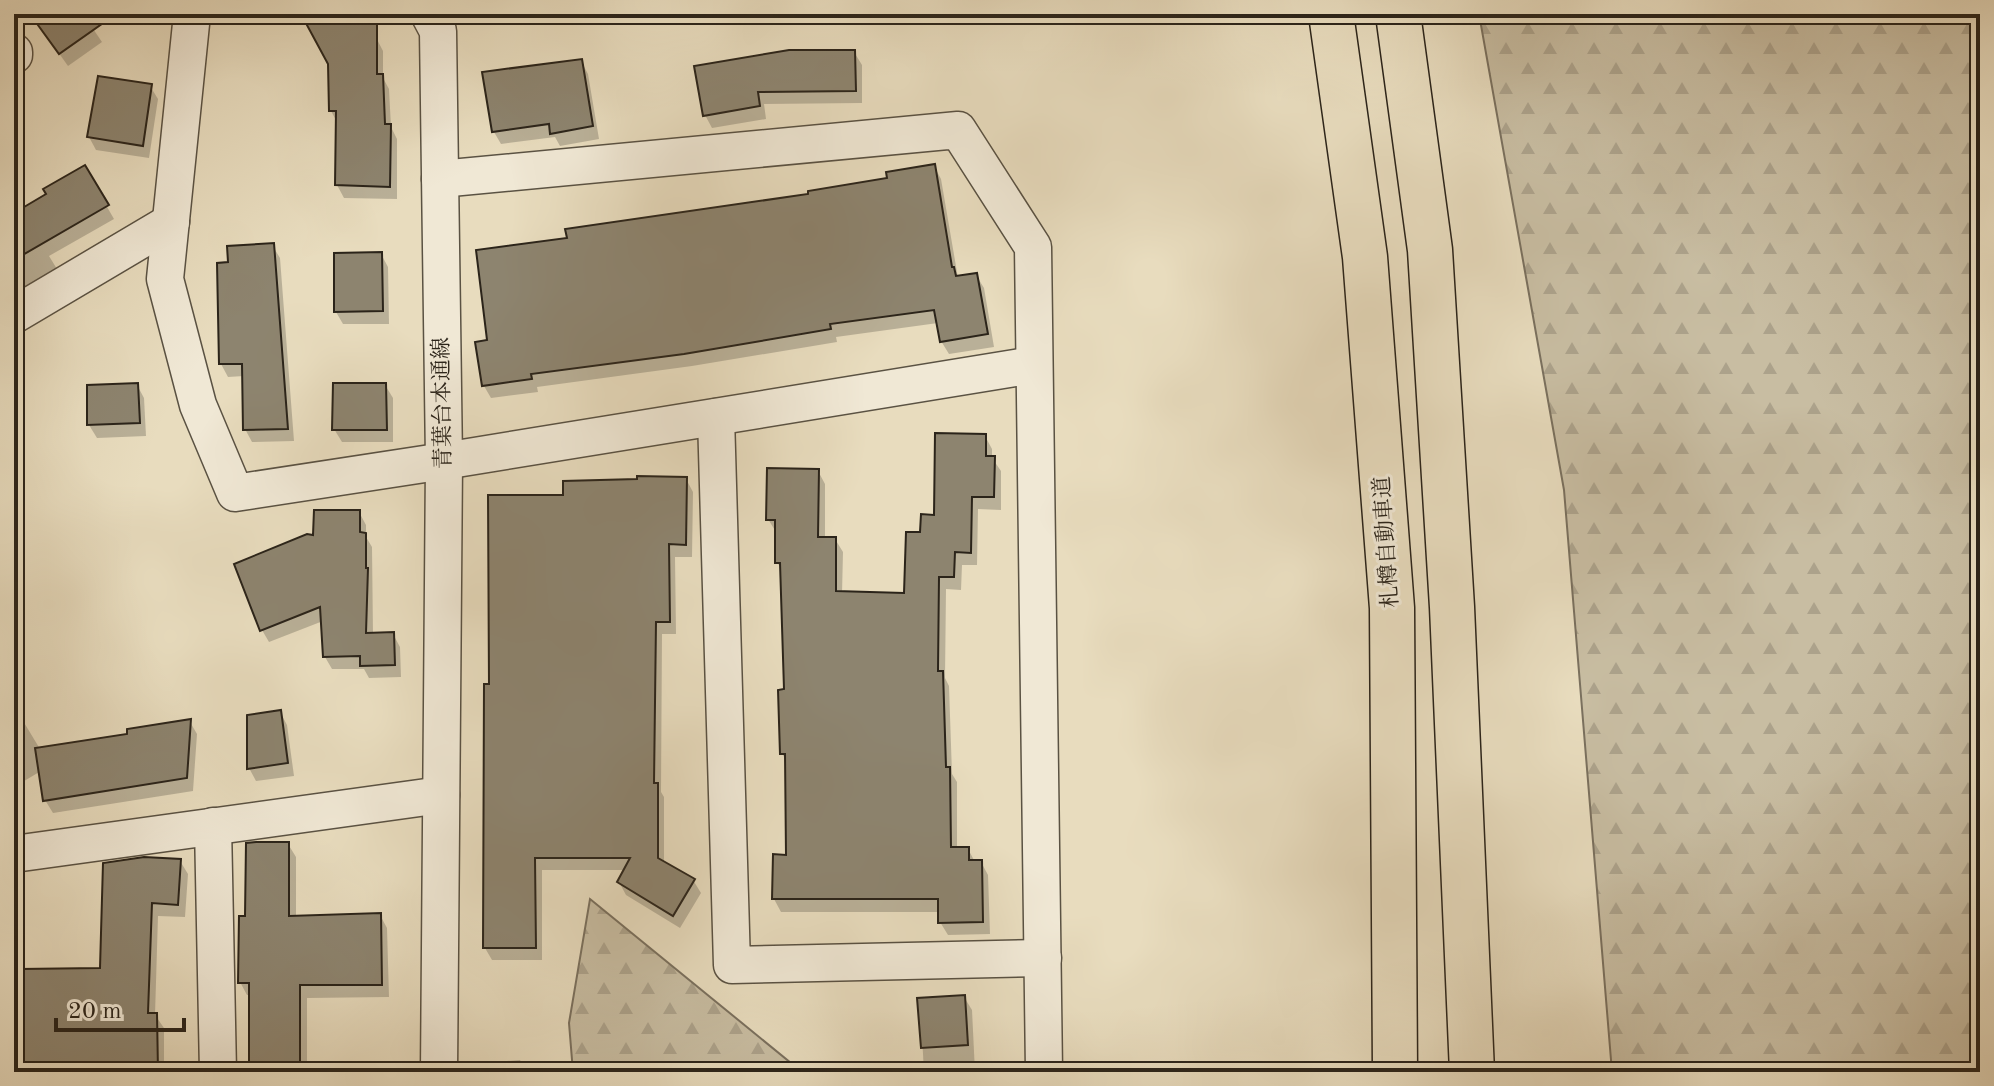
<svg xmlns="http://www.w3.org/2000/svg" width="1994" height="1086" font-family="'Old Standard TT','Noto Serif JP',serif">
	<defs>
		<pattern id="forest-firs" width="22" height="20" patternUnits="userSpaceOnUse" patternTransform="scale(2)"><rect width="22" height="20" fill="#c8bda2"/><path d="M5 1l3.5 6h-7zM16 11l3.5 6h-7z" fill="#aca28b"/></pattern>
	</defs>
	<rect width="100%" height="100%" fill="#e8dcbe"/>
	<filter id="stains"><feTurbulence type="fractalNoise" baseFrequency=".0025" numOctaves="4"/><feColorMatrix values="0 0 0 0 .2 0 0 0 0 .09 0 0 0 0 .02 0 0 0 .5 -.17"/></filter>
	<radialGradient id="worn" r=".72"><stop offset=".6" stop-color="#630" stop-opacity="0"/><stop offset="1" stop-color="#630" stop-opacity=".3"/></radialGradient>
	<g fill="url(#forest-firs)" stroke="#7a705e" stroke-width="2">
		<path d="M1479,14h501v1058h-368l-48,-582z"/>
		<path d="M590,899l212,173h-229l-4,-49z"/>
	</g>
	<g fill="#0003">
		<path d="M31,14h52l19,28 -34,24z"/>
		<path d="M304,14h60l19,37v27l6,11 2,38 6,12v60l-53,-1 -7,-13v-63l-6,-11 -1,-48z"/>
		<path d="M854,52l8,13v38l-98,1 2,15 -54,9 -7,-13 -9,-47z"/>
		<path d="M581,61l7,13 11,65 -39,7 -5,-9 -54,7 -7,-12z"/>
		<path d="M150,86l8,13 -9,59 -53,-8 -7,-13z"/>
		<path d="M934,166l7,13 17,99 18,-3 8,13 10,59 -45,7 -8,-13 -3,-18 -102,14 1,5 -145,24 -155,21 1,5 -47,6 -7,-12 6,-44 79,-103 320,-59z"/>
		<path d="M84,167l30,52 -65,37 8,13 -37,21 -3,-6 -3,1v-70l35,-21z"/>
		<path d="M272,245l8,13 14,183 -42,1 -7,-13 -1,-53 -16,1 -7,-13 9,-100z"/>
		<path d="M381,254l7,13 1,57h-46l-7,-12z"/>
		<path d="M137,385l7,13 2,38 -49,2 -8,-13z"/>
		<path d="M385,385l8,13v44h-51l-8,-13z"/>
		<path d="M985,436l7,13v9l9,13v39l-23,-1 -1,56h-15l-1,25 -15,-1 -1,89 4,8 3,88 5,8v67h11l7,13h6l7,13 2,59 -42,1 -8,-13v-10h-159l-7,-13 14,-42 -1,-94 -5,-10 4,-62 -4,-121 -5,-8 -1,-30 -8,-13 50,-48 7,13v55h10l8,13 -1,42 64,1 16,-61 14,-17z"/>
		<path d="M686,479l7,13 -1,65h-17l1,77h-14l-1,158 3,5v67l29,16 8,13 -21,35 -54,-33 -7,-13 7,-12h-84v90h-50l-7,-12 6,-261 74,-190z"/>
		<path d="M359,512l7,13v12l6,10 1,88 20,-1 7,13 1,30 -32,1 -5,-9h-32l-7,-12 -2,-36 -54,21 -7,-12 53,-93z"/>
		<path d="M14,681l11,18 -11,7z"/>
		<path d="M14,706l26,43 90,-13 60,-14 7,12 -4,57 -140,22 -8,-13 -4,-29 -27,16z"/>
		<path d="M280,712l7,13 7,51 -38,5 -7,-13z"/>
		<path d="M288,844l8,13v61l84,-3 7,13 2,69 -82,1v74h-56v-77h-4l-7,-13 7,-64z"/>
		<path d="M180,861l8,13 -3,43 -27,-1 -3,99 9,13v44h-150v-11h8l80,-91z"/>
		<path d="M964,997l8,13 3,62h-51l-4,-72z"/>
		<path d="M520,1060l7,12h-45l-1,-9z"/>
	</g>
	<g fill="#8d846f" stroke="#2b241a" stroke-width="2">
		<path d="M30,14h86l-57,40z"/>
		<path d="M301,14h76v60h6l2,50h6l-1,63 -55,-2 1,-74h-7l-1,-47z"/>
		<path d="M789,50h66l1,41 -98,1 2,14 -57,10 -9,-50z"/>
		<path d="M582,59l11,67 -43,8 -1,-10 -57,8 -10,-60z"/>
		<path d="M98,76l54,8 -9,62 -56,-9z"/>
		<path d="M935,164l17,103h2l2,9 21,-3 11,61 -48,8 -6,-32 -104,14 1,5 -147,25 -153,20 1,5 -50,7 -7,-44 12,-2 -11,-90 91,-12 -2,-9 243,-35v-3l79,-13 -1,-6z"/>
		<path d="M85,165l24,40 -95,55v-47l32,-19 -3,-5z"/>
		<path d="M274,243l14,186 -45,1 -1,-66h-23l-2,-101 11,-1 -1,-16z"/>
		<path d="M382,252l1,59 -49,1v-59z"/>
		<path d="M138,383l2,40 -53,2v-40z"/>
		<path d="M333,383h53l1,47h-55z"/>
		<path d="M935,433l51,1v22h9l-1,41h-22l-1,56 -16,-1 -1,25h-15l-1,94h5l3,96h4l1,80h18v13h13l1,62 -45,1v-24h-166l1,-45 13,1 -1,-101h-5l-2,-64 6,-1 -4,-126h-5v-43h-9l1,-52 52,1 -1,68h18v54l68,2 2,-61h14l1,-18 13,1z"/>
		<path d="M637,476l50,1 -1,68 -17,-1 1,78h-14l-2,161h4v75l37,21 -22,37 -56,-34 13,-24h-95l1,90h-53l1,-264h5l-1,-189h75v-14l74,-2z"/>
		<path d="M314,510h46v22l6,1v35h2l-2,65 28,-1 1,33 -35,1v-10l-37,1 -3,-50 -60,24 -26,-67 73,-30 6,1z"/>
		<path d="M281,710l7,53 -41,6v-54z"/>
		<path d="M191,719l-4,59 -144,23 -8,-53 92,-14v-5z"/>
		<path d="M256,842h33v74l92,-3 1,72h-82v87h-51v-89h-11l1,-67h6l1,-73z"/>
		<path d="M144,857l37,2 -3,46 -26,-2 -4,110h9l1,59h-138v-103l80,-1 3,-105z"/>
		<path d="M965,995l3,50 -47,3 -4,-50z"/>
	</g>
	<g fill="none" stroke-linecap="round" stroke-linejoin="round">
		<defs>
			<g id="minor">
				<path d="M192,14l-27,265 33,126 37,88 209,-32 590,-96"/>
				<path d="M429,14l9,17 6,430 -5,611"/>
				<path d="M14,52v3"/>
				<path d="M440,179l518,-49 75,117 11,825"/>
				<path d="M14,315l157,-93"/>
				<path d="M716,417l16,548 311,-7"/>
				<path d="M213,826l5,246"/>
				<path d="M14,854l427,-59"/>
			</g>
			<g id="motorway">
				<path d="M1331,14l34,243 27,351 3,464"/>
				<path d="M1398,14l32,236 22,357 20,465"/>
			</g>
		</defs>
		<use href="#minor" stroke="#5a5243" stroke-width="39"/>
		<use href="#motorway" stroke="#2b241a" stroke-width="47"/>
		<use href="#minor" stroke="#f0e8d5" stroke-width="36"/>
		<use href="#motorway" stroke="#e8dcbe" stroke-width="44"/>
	</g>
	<g text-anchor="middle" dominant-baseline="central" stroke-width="6" stroke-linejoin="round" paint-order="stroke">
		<g font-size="22" fill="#2b241a" stroke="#f0e8d5">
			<text transform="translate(443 403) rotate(-91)">青葉台本通線</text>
			<text transform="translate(1387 542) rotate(-94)">札樽自動車道</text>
		</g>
	</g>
	<rect width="1994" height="1086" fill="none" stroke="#e8dcbe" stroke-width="48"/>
	<rect x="16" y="16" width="1962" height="1054" fill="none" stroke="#2b241a" stroke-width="4"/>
	<rect x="24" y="24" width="1946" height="1038" fill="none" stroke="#2b241a" stroke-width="2"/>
	<path d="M56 1018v12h128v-12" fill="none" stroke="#2b241a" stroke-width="4"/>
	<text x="68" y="1018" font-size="24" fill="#2b241a" stroke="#f0e8d5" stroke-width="6" paint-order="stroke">20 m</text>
	<rect width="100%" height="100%" filter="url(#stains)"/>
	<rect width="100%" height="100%" fill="url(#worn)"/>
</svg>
